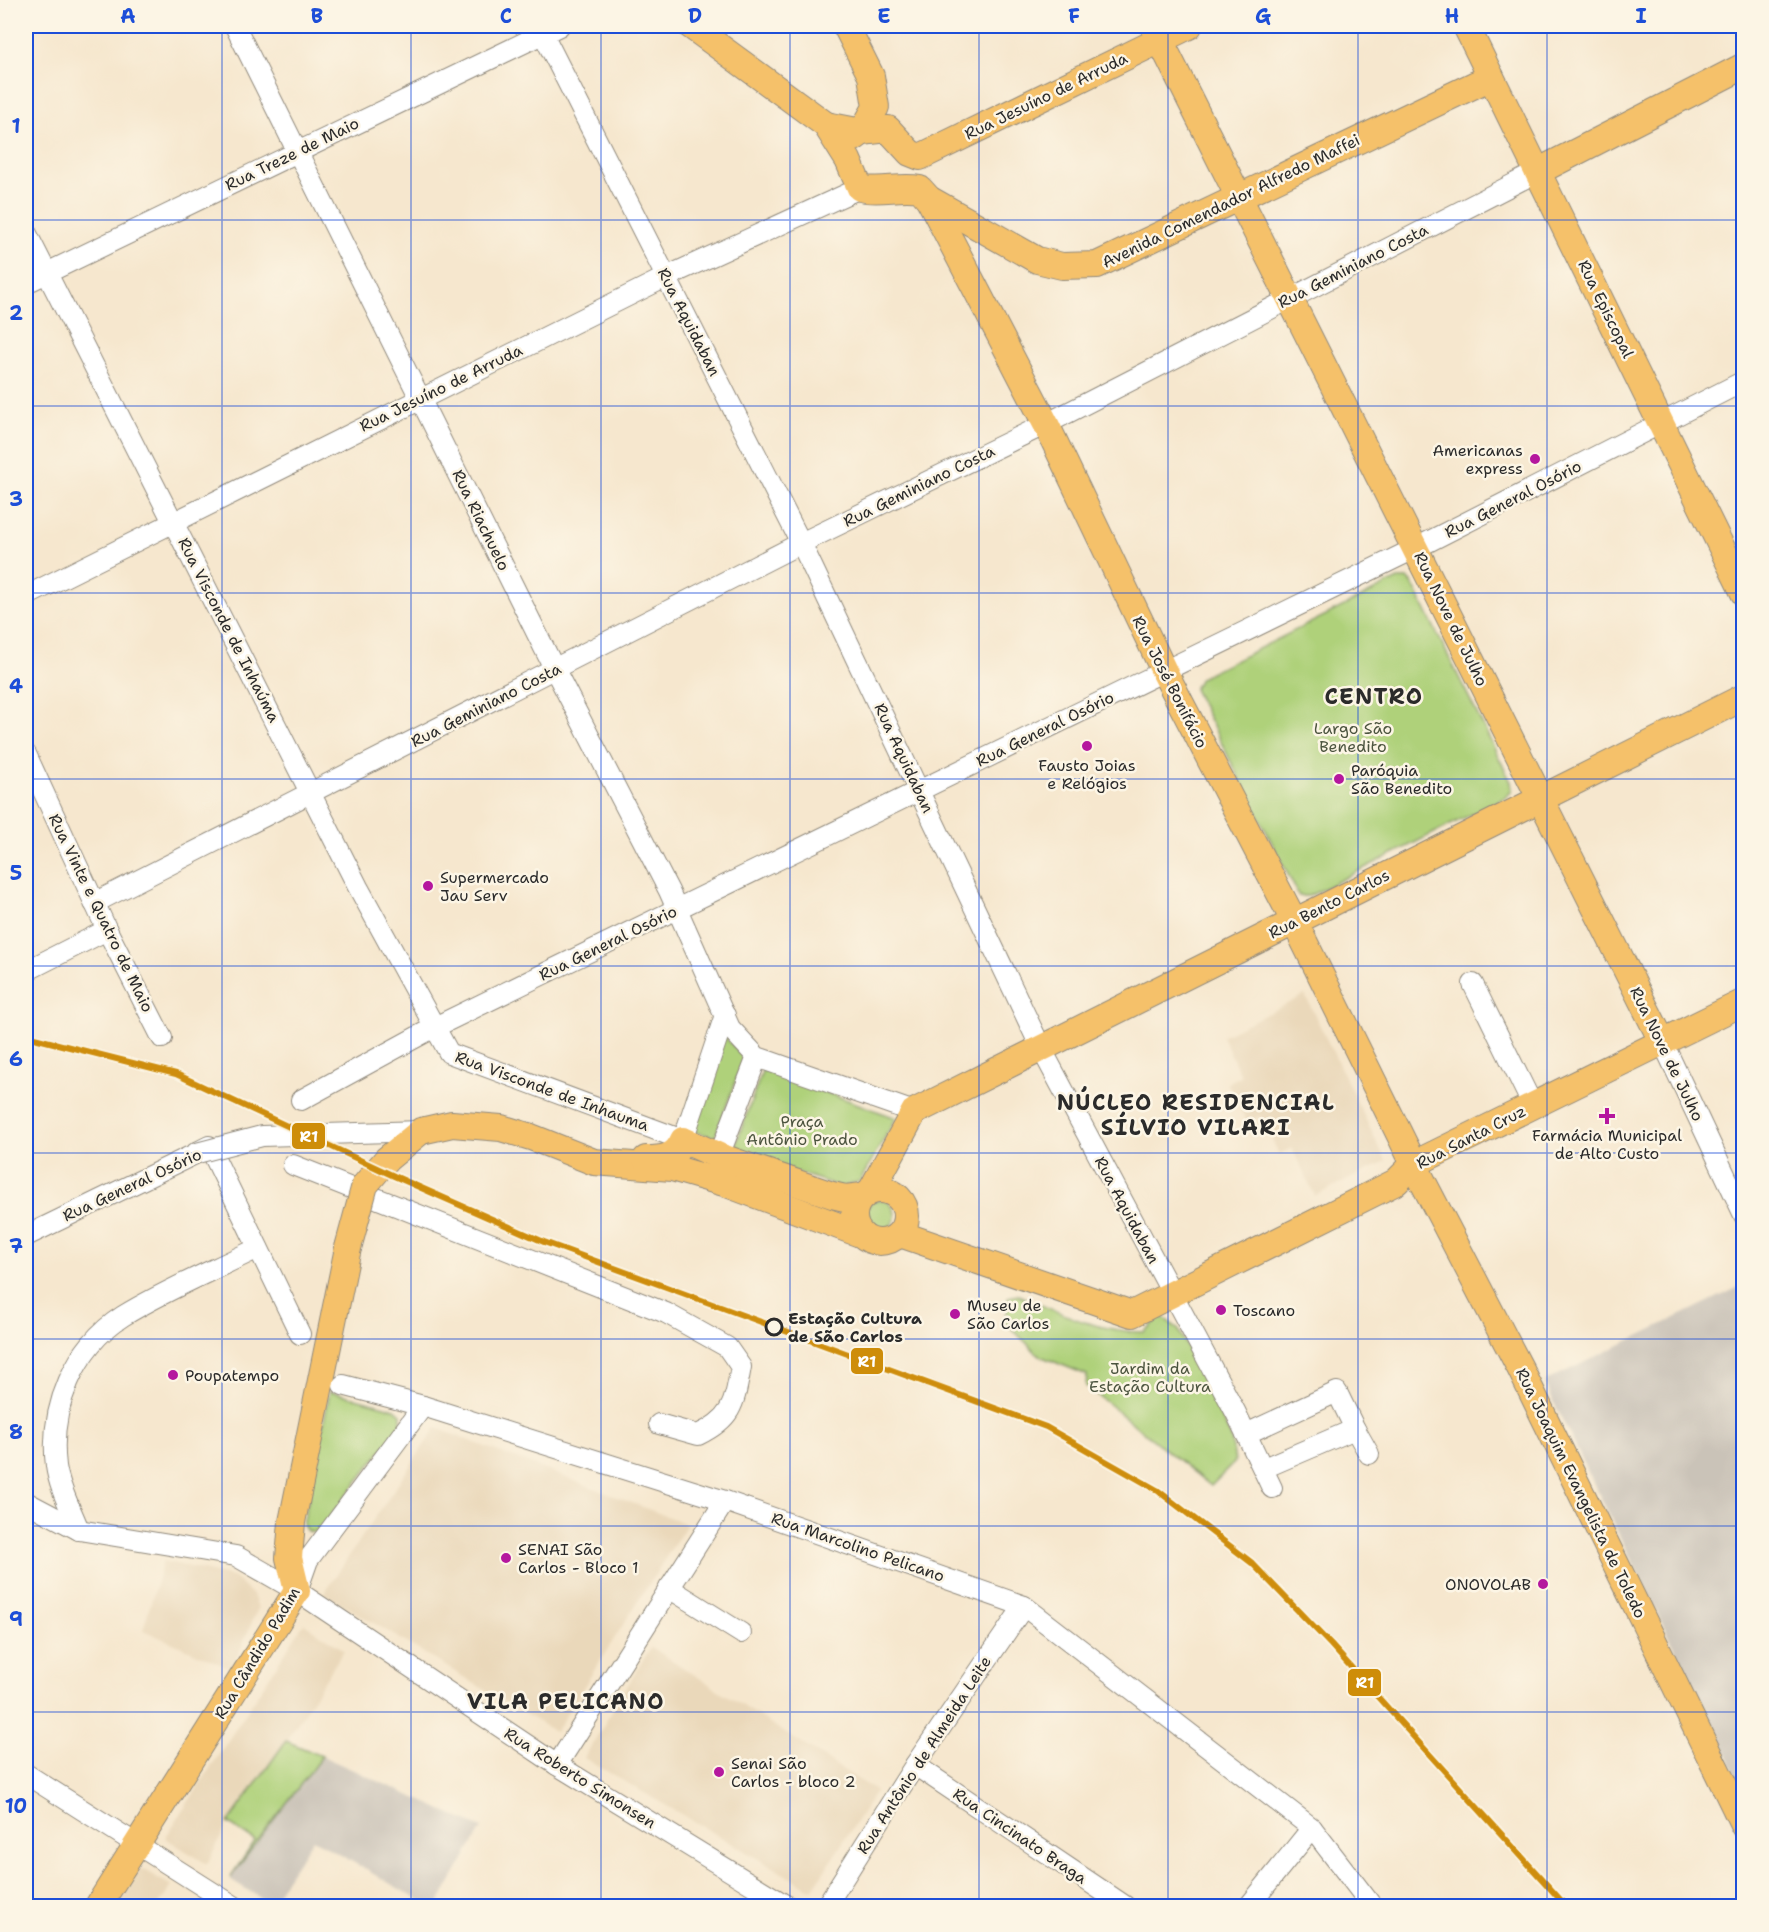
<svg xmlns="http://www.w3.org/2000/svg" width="1769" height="1932" font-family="'Shantell Sans',sans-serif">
	<rect width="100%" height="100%" fill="#fcf5e5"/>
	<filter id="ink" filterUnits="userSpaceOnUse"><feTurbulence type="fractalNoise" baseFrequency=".0167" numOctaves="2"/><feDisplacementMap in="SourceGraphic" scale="12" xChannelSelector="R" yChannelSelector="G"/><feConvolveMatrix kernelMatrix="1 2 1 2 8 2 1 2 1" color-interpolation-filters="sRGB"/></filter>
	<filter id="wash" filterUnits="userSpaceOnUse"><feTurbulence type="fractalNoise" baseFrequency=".008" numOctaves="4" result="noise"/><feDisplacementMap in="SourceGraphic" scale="24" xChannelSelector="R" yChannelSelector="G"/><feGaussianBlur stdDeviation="1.35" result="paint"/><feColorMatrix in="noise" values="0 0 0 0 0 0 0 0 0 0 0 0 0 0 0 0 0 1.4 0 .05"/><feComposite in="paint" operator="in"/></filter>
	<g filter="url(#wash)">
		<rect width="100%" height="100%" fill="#f6e7ce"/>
		<g fill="#ead8ba">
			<path d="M1305,995l81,166 -71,35 -23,-48 -13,6 -19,-38 -13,6 -20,-39 14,-7 -19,-40z"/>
			<path d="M436,1428l251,96 -132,208 -231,-139z"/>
			<path d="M163,1561l70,16 20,18 5,13 -26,61 -89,-39z"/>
			<path d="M304,1623l40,27 -58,91 -58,82 -21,41 -42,-26z"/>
			<path d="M651,1647l225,144 -64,99 -228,-132z"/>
			<path d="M140,1868l32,18 -14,20h-43z"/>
		</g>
		<g fill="#cac3b8">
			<path d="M1743,1285v503l-199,-406z"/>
			<path d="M322,1756l160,72 -45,78h-8l-116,-67 -43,65 -40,-25z"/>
		</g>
		<g fill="#afd17a" stroke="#6d7e52" stroke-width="1.5">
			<path d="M1398,579h9l5,4 99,199 1,9 -6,6 -197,99h-10l-105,-207 6,-11z"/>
			<path d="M725,1030l2,9 17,19 -29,79 -24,-6z"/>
			<path d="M763,1069l133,49 -36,63 -18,6 -109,-35z"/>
			<circle cx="880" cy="1215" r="15"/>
			<path d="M1018,1295c42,18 80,37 126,37l17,-16 17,13 53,108 4,25 -24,24 -125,-100 1,-11 -47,-19 -34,-33 2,-26z"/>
			<path d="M330,1391l65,18 6,5v12l-84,107 -10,-2 -4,-6z"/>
			<path d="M286,1741l36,15 -92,122 25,-37 -27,-18z"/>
		</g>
	</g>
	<g filter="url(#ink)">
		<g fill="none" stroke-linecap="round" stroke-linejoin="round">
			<defs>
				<g id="minor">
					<path d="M235,26l320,644 114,221 61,137 27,29 157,55"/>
					<path d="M539,26l262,517 241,507 194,363 36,75"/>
					<path d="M26,232l332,655 91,166 234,87 42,-125"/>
					<path d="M26,283l533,-257"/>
					<path d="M26,596l640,-319 194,-89"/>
					<path d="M26,754l81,176 55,108"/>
					<path d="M94,903l707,-360 245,-119 493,-253"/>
					<path d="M26,971l81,-41"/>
					<path d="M1473,984l60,122"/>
					<path d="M1663,1043l81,172"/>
					<path d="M301,1100l132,-72 983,-480 328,-167"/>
					<path d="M197,1152l12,-6 91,188"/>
					<path d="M719,1156l38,-99"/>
					<path d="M293,1165l373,148 61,34 14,20c-7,37 -8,51 -43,68l-39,-11"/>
					<path d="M26,1236l171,-83"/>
					<path d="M343,1385l80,21 302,95 299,105 288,222 60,78"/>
					<path d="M1355,1429l14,25"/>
					<path d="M1246,1434l91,-42 18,37 -91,39"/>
					<path d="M26,1502l53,28 157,26 61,35 260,174 230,141"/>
					<path d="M79,1530c-8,-21 -20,-42 -23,-64 -7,-57 18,-119 67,-150 42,-26 91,-46 135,-68"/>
					<path d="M669,1588l72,45"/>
					<path d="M297,1591l11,-31 115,-154"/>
					<path d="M557,1765l168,-264"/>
					<path d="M915,1765l210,141"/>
					<path d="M26,1774l208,132"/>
					<path d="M826,1906l89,-141 109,-159"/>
					<path d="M1249,1906l63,-78"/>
				</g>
				<g id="major">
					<path d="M691,26l135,99 22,35 12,28c21,5 39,-3 60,1l9,10 108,61 25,6 35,-1 394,-188"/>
					<path d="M846,26l25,50 5,31 -14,25 -8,6"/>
					<path d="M1153,26l510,1017"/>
					<path d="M1466,26l278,567"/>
					<path d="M826,125l36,7 26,-3 22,24 10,4 269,-131"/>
					<path d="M1539,171l205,-105"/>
					<path d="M929,199l117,225 118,247 130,250 129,261 98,188 223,456"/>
					<path d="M421,1131l31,-7 49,4 30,9 63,25 78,6 52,15 136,51"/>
					<path d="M646,1159c17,0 30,-2 37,-19l36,16 113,39 13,3 18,-2"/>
					<circle cx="880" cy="1216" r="26"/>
					<path d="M871,1191l43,-79 830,-415"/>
					<path d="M900,1234l232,80 264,-132 18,-18 330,-162"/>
					<path d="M98,1906l199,-315 -8,-33 3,-36 56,-274"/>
				</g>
			</defs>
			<use href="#minor" stroke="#90897c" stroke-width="22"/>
			<use href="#major" stroke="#90897c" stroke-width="28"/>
			<use href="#minor" stroke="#fff" stroke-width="20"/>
			<use href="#major" stroke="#f5c16b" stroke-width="26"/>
			<defs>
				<path id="minor-bridge" d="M197,1153l65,-17 159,-5"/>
				<path id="major-bridge" d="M348,1248l17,-63 22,-26 34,-28"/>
			</defs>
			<use href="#minor-bridge" stroke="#90897c" stroke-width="22" stroke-linecap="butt"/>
			<use href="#major-bridge" stroke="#90897c" stroke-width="28" stroke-linecap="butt"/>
			<use href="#minor-bridge" stroke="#fff" stroke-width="20"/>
			<use href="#major-bridge" stroke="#f5c16b" stroke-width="26"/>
			<defs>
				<path id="rail-1" d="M26,1036l150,38 218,102 150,66 502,185 111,63 95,73 79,82 235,261"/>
			</defs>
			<use href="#rail-1" stroke="#fcf5e5" stroke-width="10"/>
			<use href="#rail-1" stroke="#ce8d09" stroke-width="6"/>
		</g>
	</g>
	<path fill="none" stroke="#1d4ed8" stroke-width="1.5" stroke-opacity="0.55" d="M222,26v1880M411,26v1880M601,26v1880M790,26v1880M979,26v1880M1168,26v1880M1358,26v1880M1547,26v1880M26,220h1718M26,406h1718M26,593h1718M26,779h1718M26,966h1718M26,1153h1718M26,1339h1718M26,1526h1718M26,1712h1718"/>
	<g fill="#b5179e" stroke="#fcf5e5" stroke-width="2">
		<circle cx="1535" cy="459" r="6"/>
		<circle cx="1087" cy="746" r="6"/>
		<circle cx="1339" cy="779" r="6"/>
		<circle cx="428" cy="886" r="6"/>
		<path d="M1604 1107h6v6h6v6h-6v6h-6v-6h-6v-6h6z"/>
		<circle cx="1221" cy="1310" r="6"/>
		<circle cx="955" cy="1314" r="6"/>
		<circle cx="173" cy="1375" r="6"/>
		<circle cx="506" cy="1558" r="6"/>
		<circle cx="1543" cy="1584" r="6"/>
		<circle cx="719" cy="1772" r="6"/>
	</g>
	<circle fill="#fcf5e5" stroke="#2b2b2b" stroke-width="3" cx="774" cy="1327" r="8"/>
	<g text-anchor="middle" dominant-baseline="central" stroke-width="5" stroke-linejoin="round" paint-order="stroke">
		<g font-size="16" fill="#2b2b2b" stroke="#fcf5e5">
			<text transform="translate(1046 96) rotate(-26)">Rua Jesuíno de Arruda</text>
			<text transform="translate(292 154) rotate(-26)">Rua Treze de Maio</text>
			<text transform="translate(1231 201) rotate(-26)">Avenida Comendador Alfredo Maffei</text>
			<text transform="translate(1353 266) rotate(-27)">Rua Geminiano Costa</text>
			<text transform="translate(1606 309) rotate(64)">Rua Episcopal</text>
			<text transform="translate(689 322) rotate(63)">Rua Aquidaban</text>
			<text transform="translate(441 388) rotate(-26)">Rua Jesuíno de Arruda</text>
			<text transform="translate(919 486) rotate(-26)">Rua Geminiano Costa</text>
			<text transform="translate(1513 499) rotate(-27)">Rua General Osório</text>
			<text transform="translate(481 520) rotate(64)">Rua Riachuelo</text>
			<text transform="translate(1451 619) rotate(64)">Rua Nove de Julho</text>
			<text transform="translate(229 630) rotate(63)">Rua Visconde de Inhaúma</text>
			<text transform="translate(1170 682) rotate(63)">Rua José Bonifácio</text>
			<text transform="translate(486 705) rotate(-27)">Rua Geminiano Costa</text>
			<text transform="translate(1045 729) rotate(-26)">Rua General Osório</text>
			<text transform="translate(904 758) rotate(65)">Rua Aquidaban</text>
			<text transform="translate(1329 904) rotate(-27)">Rua Bento Carlos</text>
			<text transform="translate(101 913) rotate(64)">Rua Vinte e Quatro de Maio</text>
			<text transform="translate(608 943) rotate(-26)">Rua General Osório</text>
			<text transform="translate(1667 1054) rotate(64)">Rua Nove de Julho</text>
			<text transform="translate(552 1091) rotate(20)">Rua Visconde de Inhauma</text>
			<text transform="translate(1471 1137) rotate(-27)">Rua Santa Cruz</text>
			<text transform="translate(132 1185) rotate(-25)">Rua General Osório</text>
			<text transform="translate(1127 1210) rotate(62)">Rua Aquidaban</text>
			<text transform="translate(1581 1493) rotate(64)">Rua Joaquim Evangelista de Toledo</text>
			<text transform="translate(858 1547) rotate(19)">Rua Marcolino Pelicano</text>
			<text transform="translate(257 1653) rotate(-59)">Rua Cândido Padim</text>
			<text transform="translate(924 1755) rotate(-57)">Rua Antônio de Almeida Leite</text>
			<text transform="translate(580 1778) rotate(32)">Rua Roberto Simonsen</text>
			<text transform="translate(1020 1836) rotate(34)">Rua Cincinato Braga</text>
		</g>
		<g font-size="16" fill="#2b2b2b" stroke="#fcf5e5" text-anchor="start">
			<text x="1523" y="450" text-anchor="end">Americanas<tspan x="1523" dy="18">express</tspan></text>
			<text x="1087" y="765" text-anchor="middle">Fausto Joias<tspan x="1087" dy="18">e Relógios</tspan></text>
			<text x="1351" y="770">Paróquia<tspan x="1351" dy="18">São Benedito</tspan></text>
			<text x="440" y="877">Supermercado<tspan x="440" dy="18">Jau Serv</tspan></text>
			<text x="1607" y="1135" text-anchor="middle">Farmácia Municipal<tspan x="1607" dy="18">de Alto Custo</tspan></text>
			<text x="967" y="1305">Museu de<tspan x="967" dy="18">São Carlos</tspan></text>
			<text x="1233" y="1310">Toscano</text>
			<text x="185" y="1375">Poupatempo</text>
			<text x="518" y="1549">SENAI São<tspan x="518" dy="18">Carlos - Bloco 1</tspan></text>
			<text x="1531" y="1584" text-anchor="end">ONOVOLAB</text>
			<text x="731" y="1763">Senai São<tspan x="731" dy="18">Carlos - bloco 2</tspan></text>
		</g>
		<g font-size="16" fill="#4c543f" stroke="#fcf5e5">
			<text x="1353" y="728">Largo São<tspan x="1353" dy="18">Benedito</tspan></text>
			<text x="802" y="1121">Praça<tspan x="802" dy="18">Antônio Prado</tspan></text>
			<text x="1150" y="1368">Jardim da<tspan x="1150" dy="18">Estação Cultura</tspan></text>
		</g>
		<g font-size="16" font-weight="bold" fill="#2b2b2b" stroke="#fcf5e5" text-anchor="start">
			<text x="788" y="1318">Estação Cultura<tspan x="788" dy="18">de São Carlos</tspan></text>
		</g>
		<g font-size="22" font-weight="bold" letter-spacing="1.5" fill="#2b2b2b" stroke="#fcf5e5">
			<text x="1374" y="696">CENTRO</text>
			<text x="1196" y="1102">NÚCLEO RESIDENCIAL<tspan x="1196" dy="25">SÍLVIO VILARI</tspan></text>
			<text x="566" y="1701">VILA PELICANO</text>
		</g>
	</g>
	<g stroke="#fcf5e5" stroke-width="2">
		<rect x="291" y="1122" width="35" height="28" rx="6" fill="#ce8d09"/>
		<rect x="850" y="1347" width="34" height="28" rx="6" fill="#ce8d09"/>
		<rect x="1347" y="1668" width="35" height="29" rx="6" fill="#ce8d09"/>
	</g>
	<g font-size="16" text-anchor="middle" font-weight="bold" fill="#fff">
		<text x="309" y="1142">R1</text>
		<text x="867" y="1367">R1</text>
		<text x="1365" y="1688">R1</text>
	</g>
	<rect width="1769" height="1932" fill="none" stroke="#fcf5e5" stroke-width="66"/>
	<rect x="33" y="33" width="1703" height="1866" fill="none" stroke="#1d4ed8" stroke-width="2"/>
	<g font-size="20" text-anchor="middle" font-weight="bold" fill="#1d4ed8">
		<text x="128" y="23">A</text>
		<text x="317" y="23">B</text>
		<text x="506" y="23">C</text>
		<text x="695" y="23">D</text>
		<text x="884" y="23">E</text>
		<text x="1074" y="23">F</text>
		<text x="1263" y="23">G</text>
		<text x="1452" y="23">H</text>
		<text x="1641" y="23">I</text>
		<text x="16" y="133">1</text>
		<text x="16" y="320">2</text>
		<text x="16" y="506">3</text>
		<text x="16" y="693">4</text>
		<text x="16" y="880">5</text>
		<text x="16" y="1066">6</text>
		<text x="16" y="1253">7</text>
		<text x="16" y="1439">8</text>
		<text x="16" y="1626">9</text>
		<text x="16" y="1813">10</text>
	</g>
</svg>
